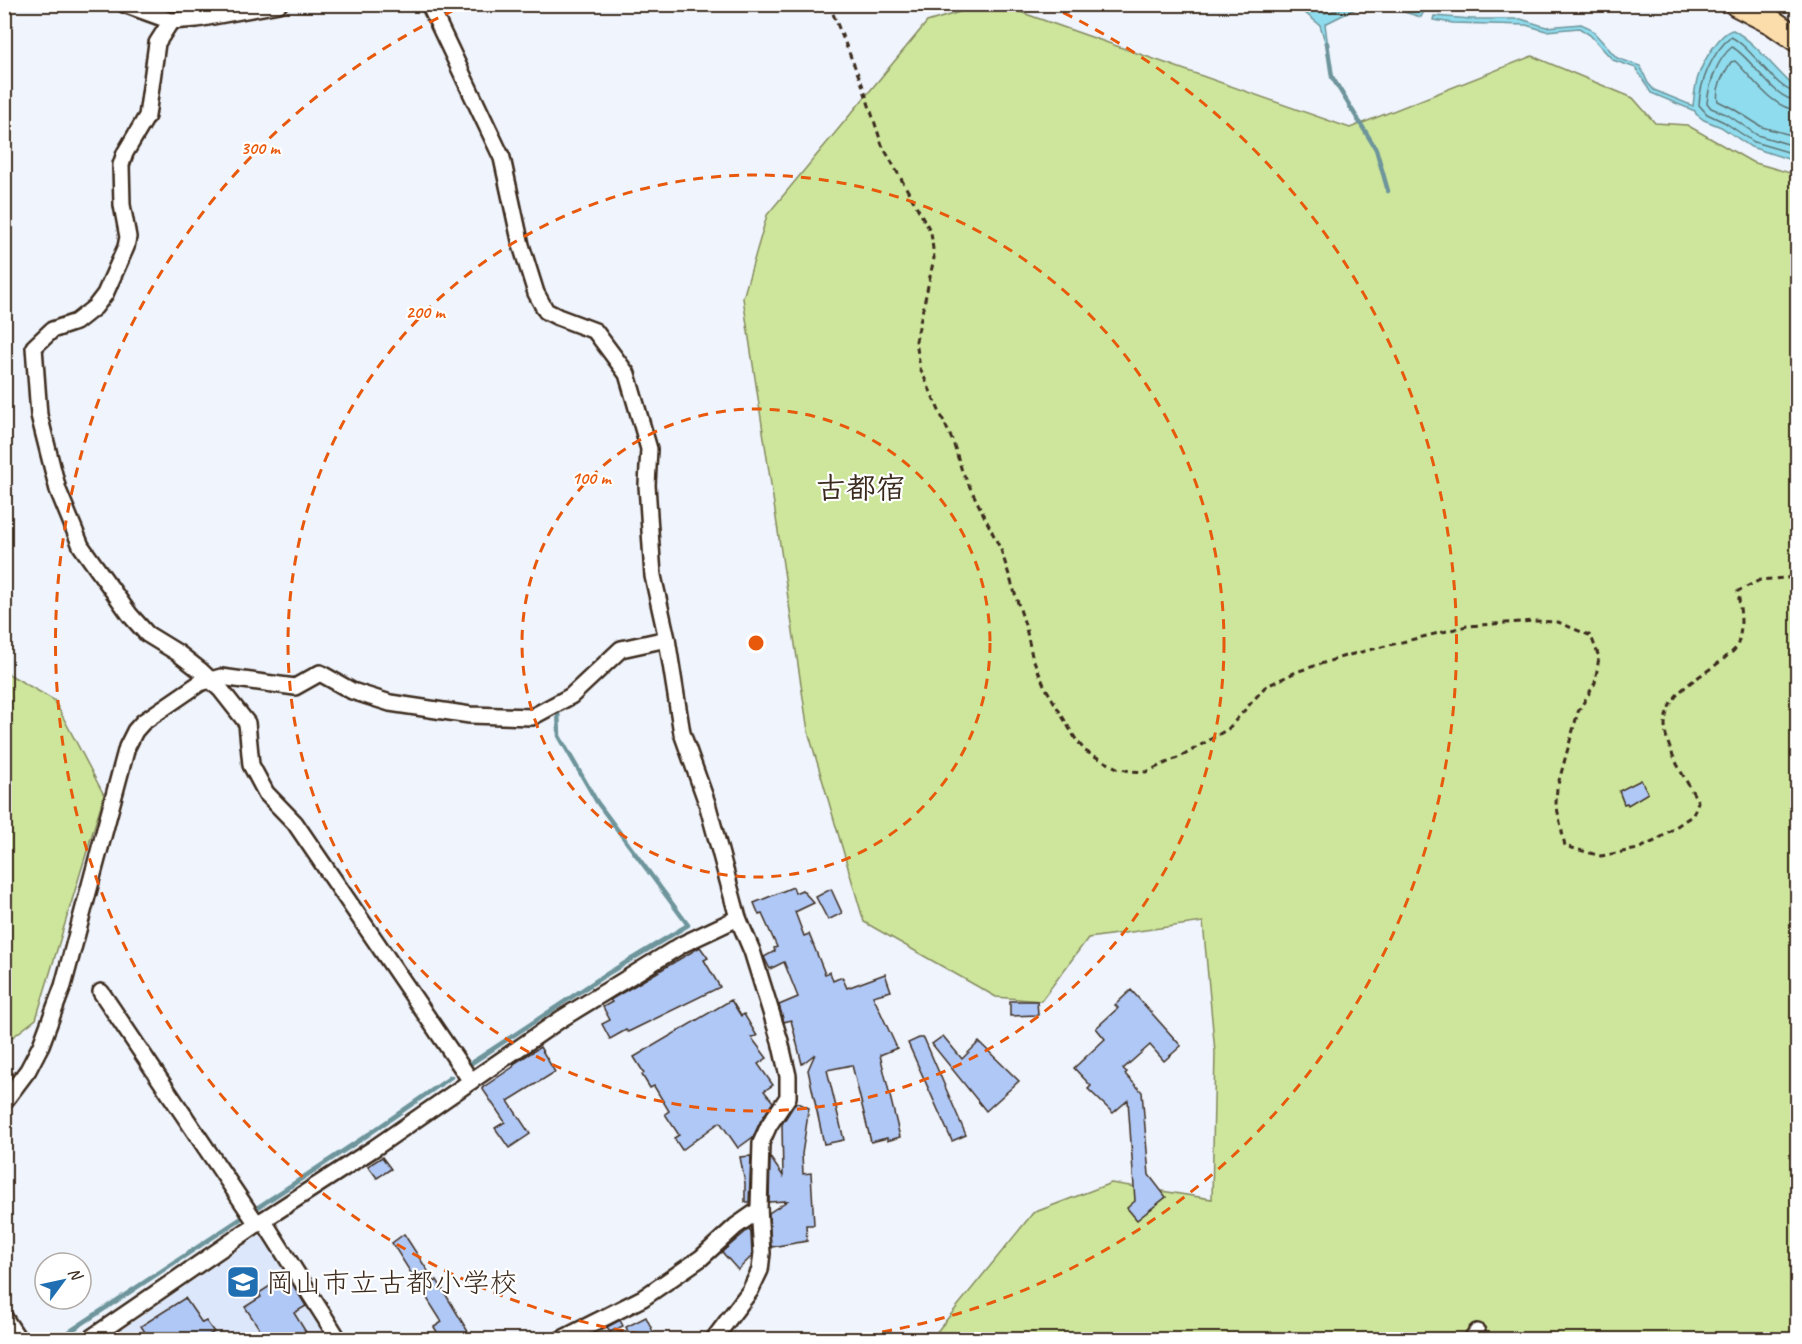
<svg xmlns="http://www.w3.org/2000/svg" width="1802" height="1344" font-family="Caveat,'Klee One',sans-serif">
	<rect width="100%" height="100%" fill="#eff4fd"/>
	<filter id="ink" filterUnits="userSpaceOnUse"><feTurbulence type="fractalNoise" baseFrequency=".0167" numOctaves="2"/><feDisplacementMap in="SourceGraphic" scale="12" xChannelSelector="R" yChannelSelector="G"/><feConvolveMatrix kernelMatrix="1 2 1 2 8 2 1 2 1" color-interpolation-filters="sRGB"/></filter>
	<g filter="url(#ink)">
		<path fill="#dce7fb" d="M258,1236l8,2 65,102h-224z"/>
		<g fill="#cde69c" stroke="#84885d" stroke-width="1.5">
			<path d="M982,5h18l350,123 182,-72 101,42 22,25 32,2 65,37 45,13v1164h-866l102,-126 78,-30 101,16 3,-147 -12,-130 -115,16 -47,63 -45,-4 -132,-75 -56,-191 -65,-433 24,-83 160,-193z"/>
			<path d="M5,672l49,28 50,95 -68,224 -31,24z"/>
		</g>
		<g fill="#8fdcee" stroke="#6d959b" stroke-width="1.5">
			<path d="M1295,5h21l8,8c13,-2 25,-9 39,-8l-38,19 4,31 -9,-30z"/>
			<path d="M1381,5h22l21,6 -3,6z"/>
			<path d="M1434,16l37,3h50l25,8 35,-3 9,4 27,30 23,8 8,17 6,7 39,16c1,-10 2,-22 6,-32 4,-12 21,-42 34,-44 25,14 42,41 64,59v73l-46,-15 -30,-20 -17,-7 -8,-6 -1,-3 -44,-18 -15,-25 -23,-8 -23,-25 -11,-7 -33,3 -20,-6 -73,-2 -20,-3z"/>
		</g>
		<g fill="none" stroke-linecap="round" stroke-linejoin="round">
			<g stroke="#5d7171" stroke-width="1.5">
				<path d="M1798,93c-22,-2 -46,-46 -67,-56 -19,15 -31,45 -32,68l8,9 17,8 30,20 44,13"/>
				<path d="M1798,101c-26,-2 -45,-43 -66,-54 -15,12 -23,37 -25,56l4,5 17,7 29,20 41,12"/>
				<path d="M1798,110c-26,-1 -46,-33 -63,-49l-4,1c-7,12 -16,25 -13,39l14,7 30,19 36,10"/>
			</g>
			<g stroke="#6d959b" stroke-width="4.5">
				<path d="M1327,43l5,34 44,72 12,42"/>
				<path d="M467,1066l135,-89 86,-52 -91,-123 -38,-66 -1,-27"/>
				<path d="M57,1340l312,-206 82,-57"/>
			</g>
		</g>
		<g fill="#b0c8f6" stroke="#3b2a1e" stroke-width="1.5">
			<path d="M1641,780l7,13 -20,12 -1,-2 -3,1 -5,-13z"/>
			<path d="M793,887l2,6 7,-3 12,13 -19,9 9,24 5,-2 16,40 5,-2 3,9 9,-4 5,11 38,-14 6,17 -18,5 24,52 -17,7 20,82 -13,4v-3l-16,4 -19,-77 -25,5 17,70 -20,4 -16,-74 7,-16 -13,10 -11,-44 -7,2 -5,-17 19,-8 -14,-35 -14,7 -6,-12 11,-6 -1,-3 3,-1 -15,-33 -3,1 -5,-12z"/>
			<path d="M831,889l11,24 -14,7 -12,-23z"/>
			<path d="M700,947l8,11 -4,2 16,27 -92,45 -2,-2 -16,9 -8,-15 8,-4 -7,-13 9,-5 -2,-2z"/>
			<path d="M1131,990l50,56 -17,15 -14,-16 -27,24 4,3 -2,2 17,18 7,83 17,22 -29,23 -10,-12 8,-7 -7,-101 -15,13 -25,-24 3,-3 -17,-18 31,-29 -9,-11 22,-20 -3,-3z"/>
			<path d="M731,1000l10,16 3,-2 13,22 -6,1 16,21 -9,6 15,21 -9,6 9,11 -12,18 -8,17 -15,11 -18,-26 -38,28 -8,-12 5,-3 -14,-21 4,-3 -15,-25 -4,2 -8,-13 2,-2 -10,-16z"/>
			<path d="M1010,1001h27l1,14 -28,1z"/>
			<path d="M943,1036l19,23 17,-17 40,39 -33,30 -54,-67z"/>
			<path d="M919,1038h5l42,97 -14,6 -44,-98z"/>
			<path d="M540,1047l15,25 -47,29 22,33 -21,14 -14,-20 10,-6 -23,-34 31,-21 2,-4z"/>
			<path d="M796,1102l13,6 -7,46 1,20 8,-1 3,52h-8l1,16 -36,6 -2,-34 18,-12 -18,1 1,-45 13,19 -1,-52z"/>
			<path d="M751,1156l-2,46h-4v-19l-5,-26z"/>
			<path d="M382,1157l9,12 -14,9 -9,-12z"/>
			<path d="M749,1229l2,3 1,24 -14,14 -16,-18z"/>
			<path d="M404,1234l31,48 2,-2 36,60h-31l-8,-13 8,-5 -50,-79z"/>
			<path d="M287,1275l19,31 -12,7 17,27h-44l-22,-33 16,-10 -2,-4z"/>
			<path d="M185,1298l17,25 4,-2 8,11 -5,3 4,5h-63l-9,-14z"/>
			<path d="M646,1317l11,23h-25l-6,-13z"/>
			<path d="M620,1320l3,6 -13,6 -3,-5z"/>
		</g>
		<g fill="none" stroke-linecap="round" stroke-linejoin="round">
			<defs>
				<g id="minor">
					<path d="M124,4l47,17 26,-2 82,-15"/>
					<path d="M429,4l73,154 19,87 15,48 10,18 12,6 37,14 32,43 22,75 -2,36 6,91 14,63 15,94 25,70 31,115 14,33 28,90 8,35v21l-19,28 -8,18 -2,65 3,45 -2,17 -10,21 -37,49"/>
					<path d="M171,21l-14,22 -10,73 -22,37 -4,12 1,40 6,32 -2,10 -21,47 -10,13 -19,15 -24,8 -18,17 5,68 19,75 23,56 49,69 17,19 31,19 23,18 20,19 26,33 4,42 15,28 29,30 176,258"/>
					<path d="M101,992l156,232"/>
					<path d="M4,1102l24,-32 13,-25 22,-59 64,-239 8,-16 8,-9 57,-39 21,-6 74,10 25,-14 32,18 38,12 80,12 62,2 39,-21 50,-47 46,-10"/>
					<path d="M263,1220l76,120"/>
					<path d="M4,1317l15,23"/>
					<path d="M88,1340l169,-116 116,-75 188,-130 122,-75 55,-26"/>
					<path d="M560,1340l83,-42 58,-40 35,-32 23,-16"/>
					<path d="M1471,1340l6,-8"/>
				</g>
				<path id="primary" d="M1737,4l35,18 26,18"/>
			</defs>
			<use href="#minor" stroke="#3b2a1e" stroke-width="20"/>
			<use href="#primary" stroke="#3b2a1e" stroke-width="28"/>
			<g stroke="#3b2a1e" stroke-width="3" stroke-dasharray="6 4.5" stroke-linecap="butt">
				<path d="M829,4l33,80 20,61 49,87 3,26 -18,83 4,27 33,74 9,29 39,79 25,78 6,28 12,29 31,53 10,13 32,17 13,3 16,1 38,-17 44,-26 37,-42 31,-15 49,-16 122,-30 67,-5 24,1 33,14 8,21 -4,26 -17,29 -21,76 -1,15 9,43 36,10 37,-7 19,-9 36,-25 5,-13c-11,-21 -27,-44 -32,-67 -8,-43 37,-57 61,-79 4,-3 8,-6 10,-10 7,-18 3,-37 1,-55l22,-11 38,-3"/>
				<path d="M68,1340l7,-5"/>
			</g>
			<use href="#minor" stroke="#fff" stroke-width="15"/>
			<use href="#primary" stroke="#fbddab" stroke-width="24"/>
		</g>
	</g>
	<g fill="none" stroke="#e8590c" stroke-width="3" stroke-dasharray="10 8">
		<circle cx="756" cy="643" r="234"/>
		<circle cx="756" cy="643" r="468"/>
		<path d="M677 1339A701 701 0 0 1 465 5M1047 5A701 701 0 0 1 835 1339"/>
	</g>
	<defs>
		<symbol id="school-square" viewBox="-11 -11 22 22"><rect x="-9" y="-9" width="18" height="18" rx="4" fill="#1f6fb2" stroke="#fff"/><path d="M0-5L7-2L0 1L-7-2ZM-4 1L0 2.5L4 1V4Q0 6-4 4Z" fill="#fff"/></symbol>
	</defs>
	<g fill-rule="evenodd">
		<use href="#school-square" x="224" y="1263" width="38" height="38"/>
	</g>
	<g text-anchor="middle" dominant-baseline="central" stroke-width="4.5" stroke-linejoin="round" paint-order="stroke">
		<g font-size="28" fill="#3b2a1e" stroke="#fff" text-anchor="start">
			<text x="266" y="1282">岡山市立古都小学校</text>
		</g>
		<g font-size="30" font-weight="bold" fill="#3b2a1e" stroke="#fff">
			<text x="861" y="488">古都宿</text>
		</g>
	</g>
	<circle cx="756" cy="643" r="9" fill="#e8590c" stroke="#fff" stroke-width="3"/>
	<g font-size="18" text-anchor="middle" font-weight="bold" fill="#e8590c" stroke="#fff" stroke-width="4.5" stroke-linejoin="round" paint-order="stroke">
		<text x="260" y="154">300 m</text>
		<text x="425" y="318">200 m</text>
		<text x="591" y="484">100 m</text>
	</g>
	<rect width="1802" height="1344" fill="none" stroke="#fff" stroke-width="24"/>
	<rect x="12" y="12" width="1778" height="1320" fill="none" stroke="#3b2a1e" stroke-width="2" filter="url(#ink)"/>
	<g transform="translate(63 1281) rotate(57)"><circle r="28" fill="#ffffff" stroke="#b1aaa5" stroke-width="1.5"/>
	<path d="M0-4.5L10 22L0 15L-10 22Z" fill="#1f6fb2"/>
	<text y="-9" font-size="16" font-weight="bold" text-anchor="middle" fill="#3b2a1e">N</text>
	</g>
</svg>
